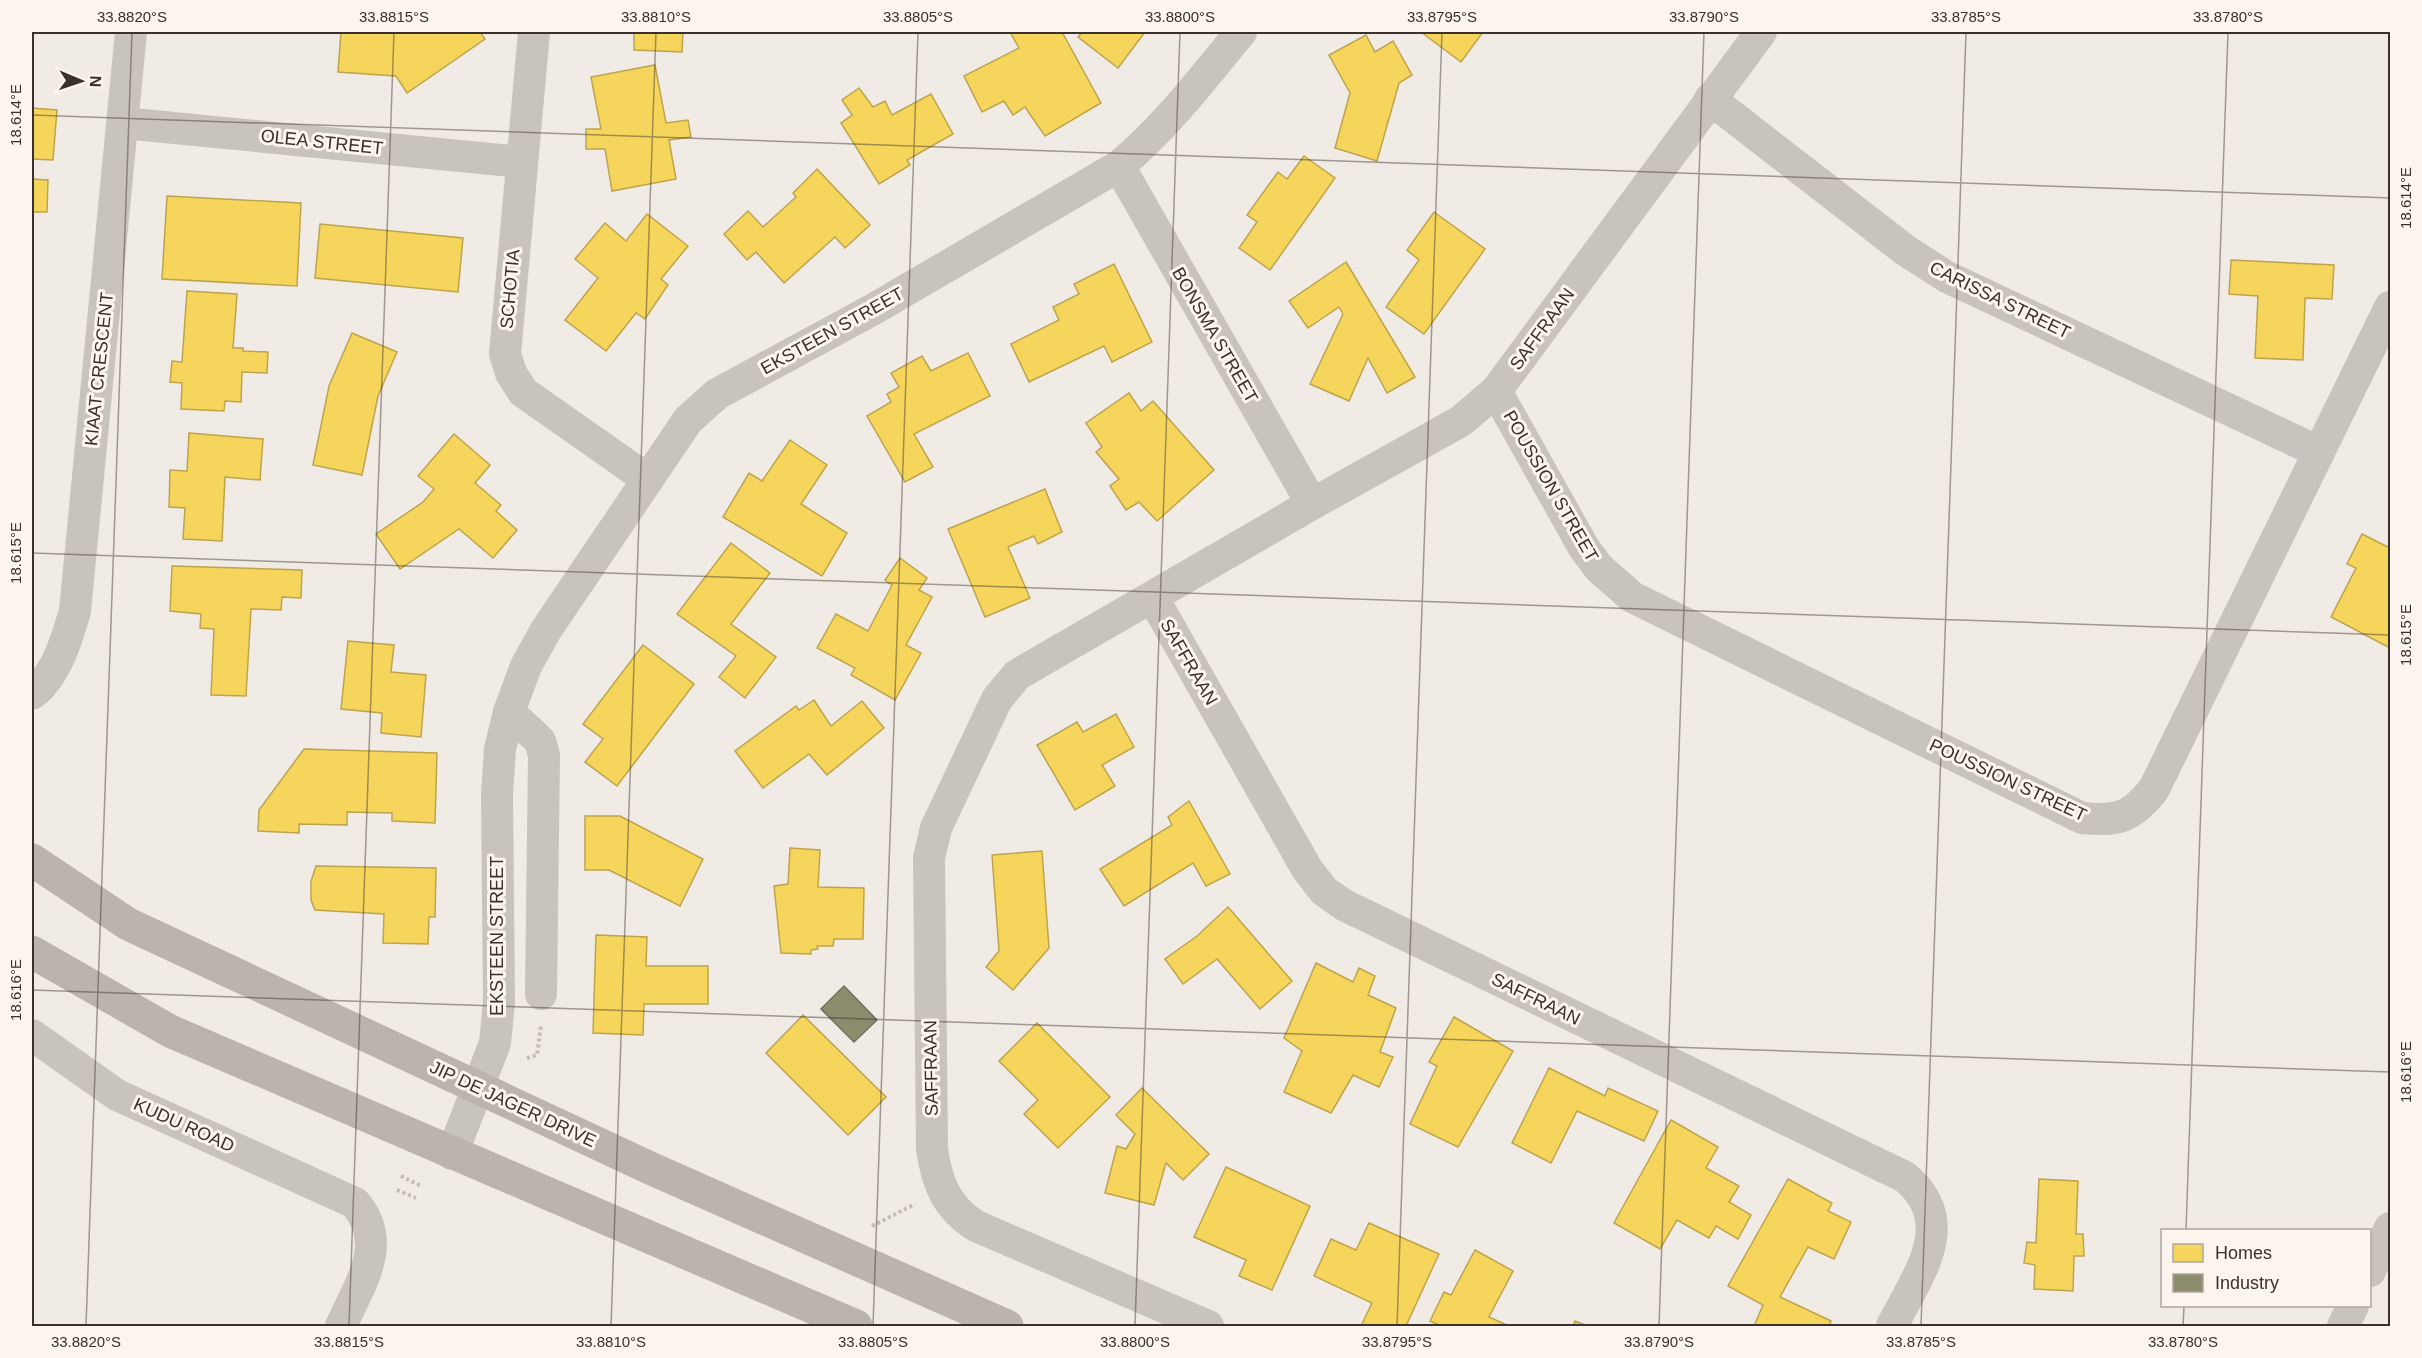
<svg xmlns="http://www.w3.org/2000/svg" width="2422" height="1358" font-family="Arial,sans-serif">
	<rect width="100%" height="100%" fill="#f0ebe5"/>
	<g fill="#f6d55c" stroke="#bea44d" stroke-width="1.5">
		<path d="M341,32h139l5,7 -78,54 -11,-17 -58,-4z"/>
		<path d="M634,32h49l-1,20 -48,-2z"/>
		<path d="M1010,32h52l39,71 -56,33 -20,-29 -12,8 -9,-14 -22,11 -18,-36 55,-28z"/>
		<path d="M1082,32h63l-27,36 -40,-31z"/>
		<path d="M1421,32h62l-22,30z"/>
		<path d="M1366,35l9,17 18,-11 19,34 -13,8 -22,78 -42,-13 15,-55 -21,-38z"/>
		<path d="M655,65l11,58 22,-3 3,17 -22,3 7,39 -64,12 -7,-42h-19v-20h15l-10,-52z"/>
		<path d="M859,88l14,19 12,-6 7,14 39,-21 22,40 -46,26 3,5 -31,19 -38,-61 11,-8 -10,-15z"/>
		<path d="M32,108l25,2 -4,50 -21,-1z"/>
		<path d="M1304,156l31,22 -65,92 -31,-22 18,-26 -10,-7 31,-43 9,7z"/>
		<path d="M817,169l53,56 -25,23 -10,-11 -51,46 -28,-31 -9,8 -23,-26 24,-23 15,16 33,-30 -3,-4z"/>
		<path d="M32,179l16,1 -1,32h-15z"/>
		<path d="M167,196l134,7 -4,83 -135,-7z"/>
		<path d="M1434,212l51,37 -61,85 -38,-27 33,-47 -12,-10z"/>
		<path d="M647,214l41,32 -27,33 7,6 -23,34 -9,-6 -30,38 -41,-31 33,-42 -23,-19 30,-36 21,18z"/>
		<path d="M320,224l143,14 -5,54 -143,-14z"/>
		<path d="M2231,260l103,5 -2,34 -27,-1 -2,62 -48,-2 3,-62 -29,-2z"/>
		<path d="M1346,262l69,115 -28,16 -19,-35 -19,43 -39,-17 33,-70 -4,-7 -31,21 -19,-27z"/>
		<path d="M1114,264l38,78 -40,20 -8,-16 -75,36 -18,-38 48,-24 -6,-13 26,-13 -5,-10z"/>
		<path d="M187,291l50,3 -4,54h10v3l25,1 -1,21 -25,-1 -1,30 -16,-1 -1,10 -43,-2 1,-26 -12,-1 2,-21 10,1z"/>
		<path d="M352,333l45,19 -19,44 -16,79 -49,-10 16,-79z"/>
		<path d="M968,353l22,43 -76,38 19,33 -28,15 -38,-66 24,-14 -4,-8 12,-7 -8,-14 31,-17 9,15z"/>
		<path d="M1129,393l12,18 12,-10 61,69 -57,51 -18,-19 -13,8 -16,-24 9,-7 -23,-27 6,-5 -16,-24z"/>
		<path d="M189,433l74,6 -3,41 -35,-3 -3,64 -39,-2 2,-31 -16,-1 1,-37 17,1z"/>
		<path d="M454,434l36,31 -15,18 26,22 -5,6 21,19 -24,28 -34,-29 -59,40 -24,-35 47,-32 11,-13 -16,-13z"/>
		<path d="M790,440l37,25 -26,39 46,29 -25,43 -99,-59 26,-44 13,8z"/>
		<path d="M1045,489l17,43 -24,12 -4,-8 -26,11 22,51 -45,19 -37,-88z"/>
		<path d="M2362,534l28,14v100l-59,-31 25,-49 -9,-4z"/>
		<path d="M731,543l39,30 -39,51 45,33 -31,41 -26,-21 17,-21 -59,-42z"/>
		<path d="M900,558l27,20 -8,12 13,7 -26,48 15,8 -26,47 -44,-25 4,-7 -38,-20 19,-34 32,17 24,-46 -7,-5z"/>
		<path d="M172,566l130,4 -1,28 -19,-1 -1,13 -30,-1 -5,87 -35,-1 3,-66 -14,-1 1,-14 -31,-3z"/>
		<path d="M348,641l46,4 -3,27 35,3 -5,62 -40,-4 1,-20 -41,-4z"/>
		<path d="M643,645l51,39 -77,102 -32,-24 18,-23 -20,-15z"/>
		<path d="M814,700l17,26 31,-25 22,27 -57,47 -18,-21 -46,34 -28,-37 61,-45 3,4z"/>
		<path d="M1116,714l18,33 -32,18 13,21 -40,24 -38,-65 40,-23 6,10z"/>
		<path d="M304,749l133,4 -2,70 -43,-2v-8l-45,-1v13l-48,-1v9l-41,-2 1,-21z"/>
		<path d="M1189,801l41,73 -24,12 -13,-23 -69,43 -24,-37 72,-44 -4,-8z"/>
		<path d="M585,816h35l83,43 -23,47 -71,-36h-24z"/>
		<path d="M790,848l30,2 -2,37 46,1 -1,51h-29l-1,7h-16l1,3 -7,1v4l-30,-1 -7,-67 14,-2z"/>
		<path d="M1042,851l7,97 -36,42 -27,-23 13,-16 -7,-96z"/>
		<path d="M316,866l120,2 -1,49h-6l-1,27 -45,-1 1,-29 -69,-4 -4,-10v-19z"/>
		<path d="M1228,907l64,74 -32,28 -43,-50 -34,25 -18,-25 32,-23z"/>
		<path d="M596,935l51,2 -1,29h62v38h-64l-1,31 -50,-2z"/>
		<path d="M1316,963l37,19 6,-14 16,8 -7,19 28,13 -16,44 13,5 -14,30 -26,-12 -22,38 -47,-21 18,-41 -18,-13z"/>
		<path d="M803,1015l83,82 -38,38 -82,-82z"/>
		<path d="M1454,1017l59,34 -55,96 -48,-23 27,-58 -8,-4z"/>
		<path d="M1037,1023l73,74 -52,51 -34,-34 14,-14 -39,-39z"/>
		<path d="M1549,1068l56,28 3,-8 50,23 -14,30 -67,-30 -26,52 -39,-20z"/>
		<path d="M1142,1088l67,66 -26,26 -17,-17 -12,42 -49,-12 12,-47 9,3 9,-15 -19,-19z"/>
		<path d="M1671,1120l47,27 -12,21 33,18 -10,16 22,13 -13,24 -22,-13 -7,12 -32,-18 -17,29 -46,-26z"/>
		<path d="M1226,1167l84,39 -38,84 -33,-14 7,-16 -52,-23z"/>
		<path d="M1788,1179l44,24 -4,8 23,11 -17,37 -26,-12 -28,50 51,24 -2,5h-75l9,-21 -35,-19z"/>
		<path d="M2039,1179l39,2 -2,53h7l1,22h-10l-1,35 -39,-2 1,-24 -11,-2 3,-21 9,1z"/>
		<path d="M1369,1223l70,31 -33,72h-45l11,-23 -58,-27 17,-37 25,11z"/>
		<path d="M1475,1250l38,21 -24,46 20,9h-74l2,-2 -7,-3 14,-29 7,3z"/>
		<path d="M1575,1321l13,5h-15z"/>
	</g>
	<path fill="#8c8c6e" stroke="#74705a" stroke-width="1.5" d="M844,986l33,34 -23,22 -33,-33z"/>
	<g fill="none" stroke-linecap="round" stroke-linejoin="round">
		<g stroke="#c2bbb6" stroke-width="4" stroke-dasharray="3 3" stroke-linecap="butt">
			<path d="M527,1058l10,-3 4,-30"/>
			<path d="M401,1176l20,10"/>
			<path d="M397,1190l19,8"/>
			<path d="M872,1226l43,-22"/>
		</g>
		<g stroke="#c9c3be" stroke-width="32">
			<path d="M534,32l-29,322 6,19 12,19 124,87"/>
			<path d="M1710,99l195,151 42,27 372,175"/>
			<path d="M123,123l399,39"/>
			<path d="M1119,166l193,338"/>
			<path d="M1496,391l88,157 15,20 33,29 450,221c36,4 50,-1 72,-29l236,-482"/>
			<path d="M1153,598l154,271 17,22 20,14 561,272c55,46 12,99 -13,149"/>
			<path d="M32,694c24,-18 35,-55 43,-83l56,-579"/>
			<path d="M509,712l31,29 4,14 -3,239"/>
			<path d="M32,1035l85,60 238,108c35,41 4,82 -14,123"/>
			<path d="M452,1154l43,-111 4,-40 -2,-209 3,-45 9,-37 17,-46 20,-36 142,-210 29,-26 155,-84 247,-144c47,-39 83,-87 122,-134"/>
			<path d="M2370,1271l20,-43"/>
			<path d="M1208,1326l-232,-100c-30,-19 -39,-43 -44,-77l-3,-291 7,-30 61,-129 20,-24 295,-171 149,-83 35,-30 265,-359"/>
			<path d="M2343,1326l10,-20"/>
		</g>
		<g stroke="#bab3ae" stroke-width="33">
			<path d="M32,860l96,64 522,244 357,158"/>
			<path d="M32,952l138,79 686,295"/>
		</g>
	</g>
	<path fill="none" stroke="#3b302b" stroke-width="1.5" stroke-opacity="0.45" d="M32,115l2358,83M32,553l2358,82M32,990l2358,82M2186,1230l42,-1198M86,1326l46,-1294M349,1326l45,-1294M611,1326l45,-1294M873,1326l45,-1294M1135,1326l45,-1294M1397,1326l45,-1294M1659,1326l45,-1294M1921,1326l45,-1294M2183,1326l1,-20"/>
	<g text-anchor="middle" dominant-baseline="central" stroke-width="6" stroke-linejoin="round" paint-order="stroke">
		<g font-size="18" fill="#3b302b" stroke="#fbf5ee">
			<text transform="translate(322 142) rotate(6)">OLEA STREET</text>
			<text transform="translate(510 289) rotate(-85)">SCHOTIA</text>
			<text transform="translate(2000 300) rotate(26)">CARISSA STREET</text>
			<text transform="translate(1542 329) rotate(-54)">SAFFRAAN</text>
			<text transform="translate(832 331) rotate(-29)">EKSTEEN STREET</text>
			<text transform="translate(1215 335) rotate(60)">BONSMA STREET</text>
			<text transform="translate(99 369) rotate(-84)">KIAAT CRESCENT</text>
			<text transform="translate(1551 486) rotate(60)">POUSSION STREET</text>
			<text transform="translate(1189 662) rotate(60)">SAFFRAAN</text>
			<text transform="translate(2008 780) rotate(25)">POUSSION STREET</text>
			<text transform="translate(497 936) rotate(-90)">EKSTEEN STREET</text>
			<text transform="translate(1536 999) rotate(26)">SAFFRAAN</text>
			<text transform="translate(931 1068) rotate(-91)">SAFFRAAN</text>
			<text transform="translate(513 1104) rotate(25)">JIP DE JAGER DRIVE</text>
			<text transform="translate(184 1125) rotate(24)">KUDU ROAD</text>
		</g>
	</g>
	<rect width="2422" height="1358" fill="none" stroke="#fbf5ee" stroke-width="66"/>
	<rect x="2161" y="1229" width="210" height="78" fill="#fbf5ee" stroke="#aea6a0" stroke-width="1.5"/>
	<rect x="2173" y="1244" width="30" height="18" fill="#f6d55c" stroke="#aea6a0" stroke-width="1.5"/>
	<text x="2215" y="1259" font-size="18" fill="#3b302b">Homes</text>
	<rect x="2173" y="1274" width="30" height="18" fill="#8c8c6e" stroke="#aea6a0" stroke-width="1.5"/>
	<text x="2215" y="1289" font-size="18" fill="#3b302b">Industry</text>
	<g transform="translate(81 81) rotate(92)" stroke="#fbf5ee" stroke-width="4.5" paint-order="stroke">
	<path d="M0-4.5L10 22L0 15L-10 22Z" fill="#3b302b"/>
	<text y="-9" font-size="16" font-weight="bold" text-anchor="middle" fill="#3b302b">N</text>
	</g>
	<rect x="33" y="33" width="2356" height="1292" fill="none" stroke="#3b302b" stroke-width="2"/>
	<g font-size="15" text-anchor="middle" fill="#3b302b">
		<text x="132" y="22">33.8820°S</text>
		<text x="394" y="22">33.8815°S</text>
		<text x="656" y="22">33.8810°S</text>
		<text x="918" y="22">33.8805°S</text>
		<text x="1180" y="22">33.8800°S</text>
		<text x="1442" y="22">33.8795°S</text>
		<text x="1704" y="22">33.8790°S</text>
		<text x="1966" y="22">33.8785°S</text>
		<text x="2228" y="22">33.8780°S</text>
		<text transform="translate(16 115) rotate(-90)" y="5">18.614°E</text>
		<text transform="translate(2406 198) rotate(-90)" y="5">18.614°E</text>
		<text transform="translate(16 553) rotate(-90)" y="5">18.615°E</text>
		<text transform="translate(2406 635) rotate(-90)" y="5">18.615°E</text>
		<text transform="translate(16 990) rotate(-90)" y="5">18.616°E</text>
		<text transform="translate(2406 1072) rotate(-90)" y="5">18.616°E</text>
		<text x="86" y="1347">33.8820°S</text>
		<text x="349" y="1347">33.8815°S</text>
		<text x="611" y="1347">33.8810°S</text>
		<text x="873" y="1347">33.8805°S</text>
		<text x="1135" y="1347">33.8800°S</text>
		<text x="1397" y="1347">33.8795°S</text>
		<text x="1659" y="1347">33.8790°S</text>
		<text x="1921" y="1347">33.8785°S</text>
		<text x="2183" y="1347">33.8780°S</text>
	</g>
</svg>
